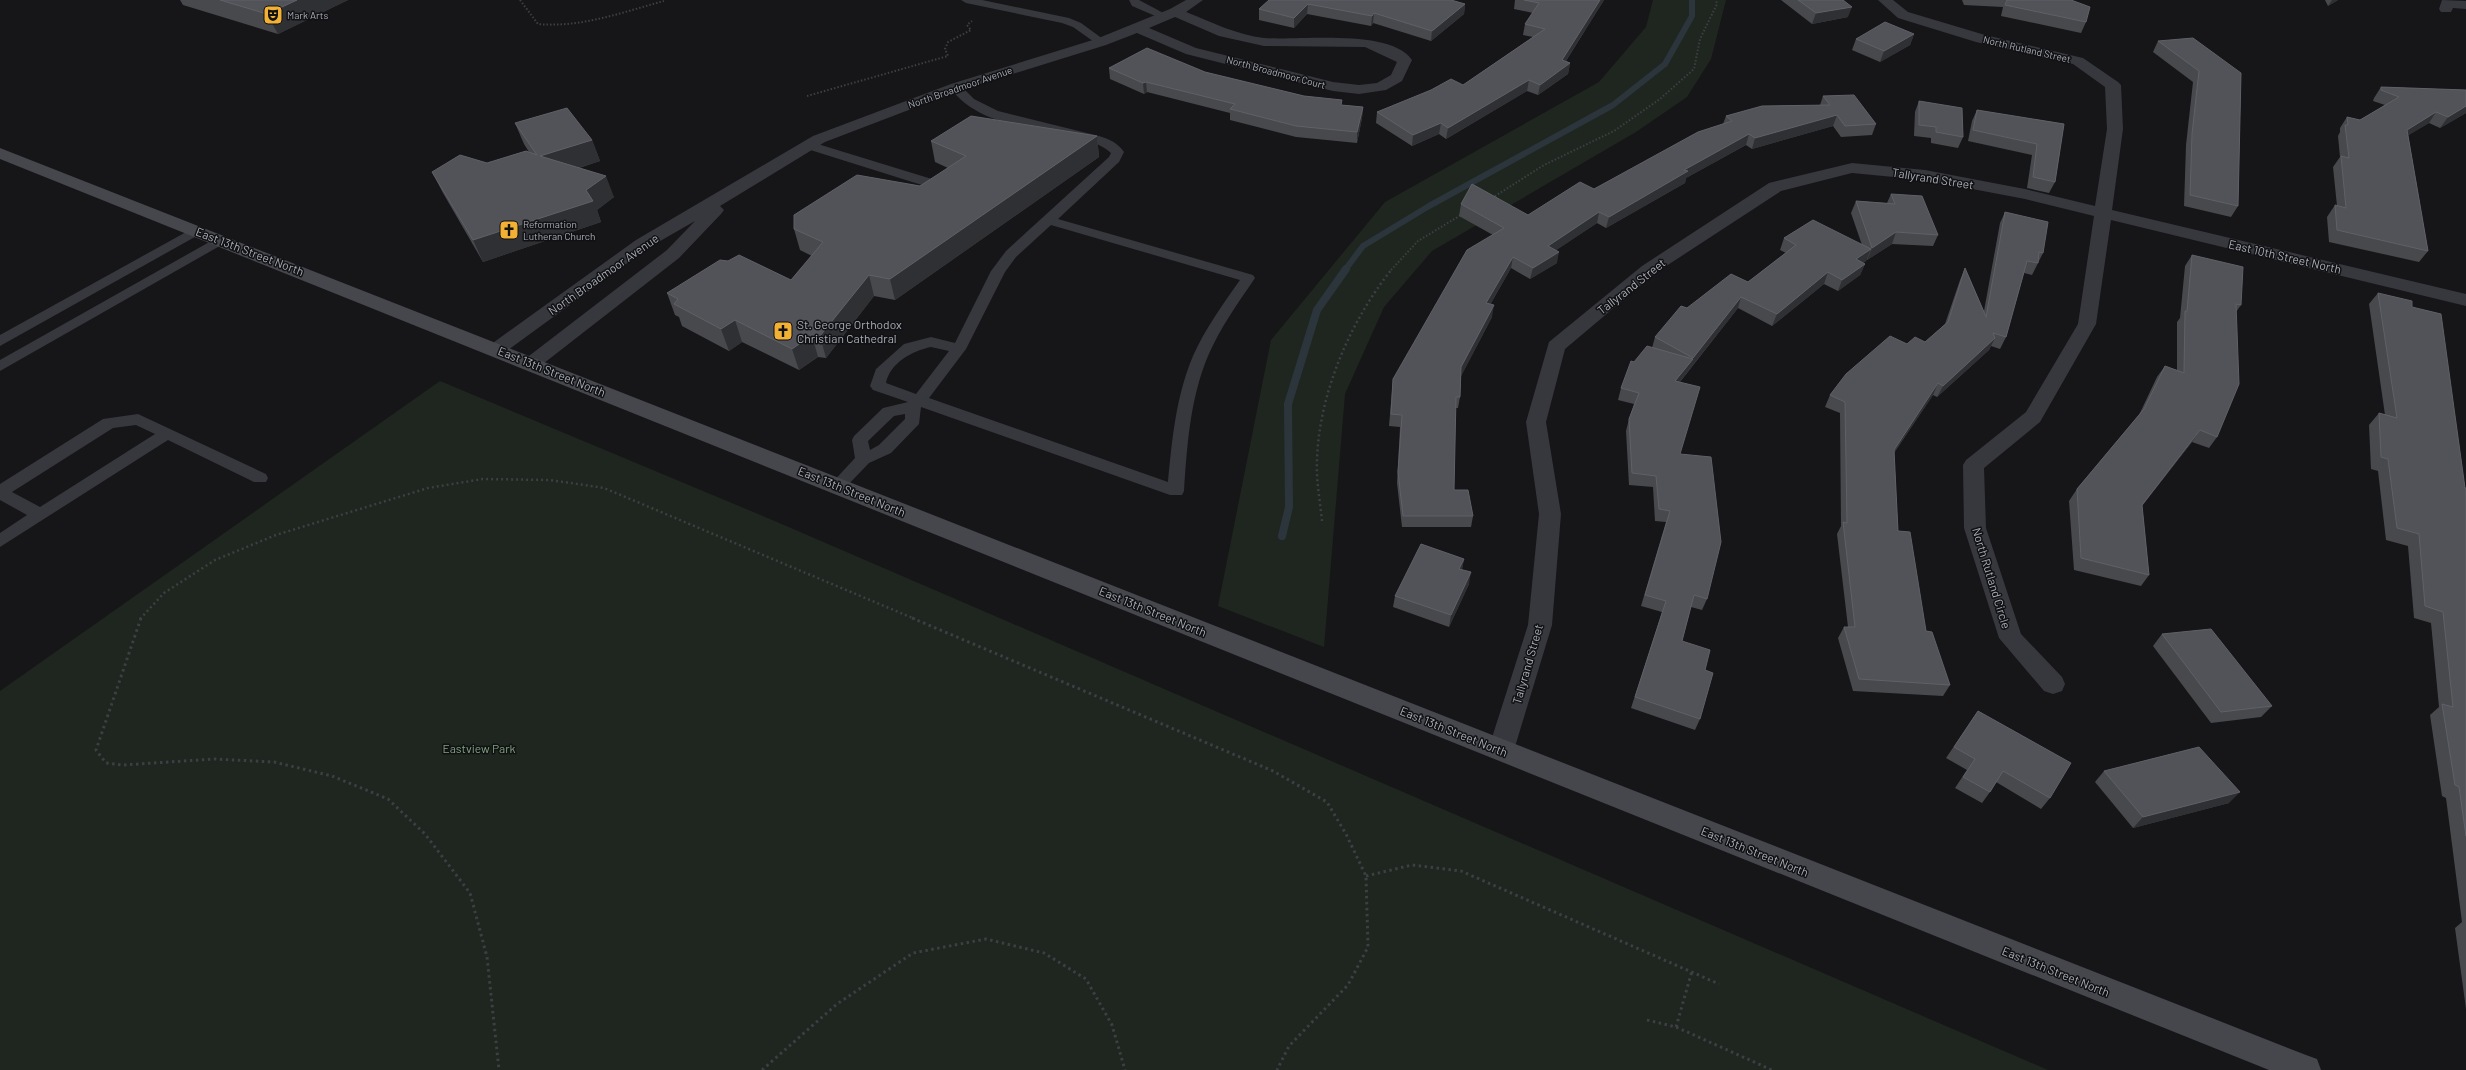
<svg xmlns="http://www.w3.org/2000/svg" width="2466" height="1070" font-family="Barlow,sans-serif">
	<rect width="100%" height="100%" fill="#161618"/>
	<g fill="#1e261f">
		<path d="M1653,0h73l-15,59 -24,38 -51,35 -204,119 -48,56 -39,87 -21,253 -106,-41 53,-266 114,-138 214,-120 47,-55z"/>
		<path d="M440,381l330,138 1278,551h-2048v-379z"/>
	</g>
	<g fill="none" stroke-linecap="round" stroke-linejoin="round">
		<path stroke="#2c353c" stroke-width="6" d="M1345,270l18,-24 66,-40 184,-101 52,-41 27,-48v-16"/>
		<path stroke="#2c353c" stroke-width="8" d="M1282,536l7,-29 -1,-103 29,-94 29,-41"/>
		<g stroke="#3d3f44" stroke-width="2" stroke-dasharray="1.5 2" stroke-linecap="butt">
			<path d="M520,0l18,24c43,4 85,-12 126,-23"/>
			<path d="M807,96l141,-40 -3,-7 3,-7 23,-12 -4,-5 5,-4"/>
			<path d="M1492,198l52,-33 70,-34 46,-32 34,-30 6,-30 17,-35 -1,-4"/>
			<path d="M1391,270l27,-29 43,-26"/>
		</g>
		<g stroke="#3d3f44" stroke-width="2.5" stroke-dasharray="2 3" stroke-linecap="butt">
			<path d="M1322,521c-2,-20 -6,-41 -5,-61 2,-66 33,-139 75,-191"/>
			<path d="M140,619l24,-26 51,-33 61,-25 152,-47 55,-9 67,1 54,8 311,131"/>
		</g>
		<g stroke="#3d3f44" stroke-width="3" stroke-dasharray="2.5 3.5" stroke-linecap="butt">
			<path d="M141,618l-45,132 10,13 17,2 91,-6 60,3 58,14 56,23 37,35 45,59 17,64 12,113"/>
			<path d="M912,618l361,153 54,31 19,32 20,42 2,71 -20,38 -59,61 -12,24"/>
			<path d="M1366,876l46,-11 49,6 258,113"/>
			<path d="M1647,1020l29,7 96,43"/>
			<path d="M1676,1027l16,-56"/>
			<path d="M762,1070l75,-66 76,-51 73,-14 58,14 42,26 26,46 13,45"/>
		</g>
		<g fill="#37383d" fill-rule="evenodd">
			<path d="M961,0h21l87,18 12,5 26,19 -6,3 -4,-1 -24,-17 -11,-4 -96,-20z"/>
			<path d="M1129,0h10l30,16 -5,3 -4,-1 -28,-12z"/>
			<path d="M956,83l4,2 14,14 24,12 101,25c10,3 19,7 25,16l-5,10 -61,57 195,56 2,3c-17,25 -35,50 -47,78 -18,43 -21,90 -24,135l-2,4h-12l-249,-88 -2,17 -28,29 -22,10 -25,26h-12l-2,-4 25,-27 -3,-18 2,-4 29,-28 25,-6 -35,-12 -3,-4 6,-17 28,-25 27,-7 24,6 36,-72 15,-20 103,-94 2,-4c-11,-10 -25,-13 -39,-16 -41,-10 -96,-12 -122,-50zM1051,225l189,55c-17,24 -35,49 -47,76 -17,40 -21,84 -25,126l-239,-84 37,-49 39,-77 11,-15zM931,347l18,4 -33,43 -30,-11c4,-20 26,-32 45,-36zM905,414v5l-26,26 -9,5 -2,-9 26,-25z"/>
			<path d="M808,141l127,39 1,3 -6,4 -5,-1 -121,-38 -2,-3z"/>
			<path d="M197,226l5,1 2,3 -2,3 -202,113v-11z"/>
			<path d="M220,236l7,4 -2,3 -225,128v-11z"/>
			<path d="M138,414l128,60 2,4 -2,4h-12l-86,-42 -168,107v-14l27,-18 -27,-15v-16l103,-65zM136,425l19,9 -115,73 -28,-15 101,-64z"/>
		</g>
		<g fill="#37383d" fill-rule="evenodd">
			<path d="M1186,0h17l-17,12c25,10 51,23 78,26 36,3 126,-10 148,22l-10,21 -16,9 -27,4 -26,-3 -147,-37 -49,-21 -31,12 -145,45 -136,52 -105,64 4,4 -3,4 -42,44 -140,109 -7,2 -7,-2 -3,-4 3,-4 142,-109 28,-29 -47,27 -144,105 -7,2 -7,-2 -3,-4 3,-4 146,-105 177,-104 138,-52 145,-45 74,-30zM1175,17l44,19 45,10 101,1 32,15 -6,13 -14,8 -18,2 -26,-3 -137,-34 -47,-20z"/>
			<path d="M1878,0h15l15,12 77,23 98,23 35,24 3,3 2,44 -11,81 354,84v12l-355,-86 -15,104 -56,98 -56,46 2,60 35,106 41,43 3,7 -3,7 -9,3 -9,-3 -45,-53 -35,-110 -1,-63 3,-5 60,-48 52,-88 16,-108 -69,-17 -100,-19 -73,-7 -71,18 -127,83 -89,75 -19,73 15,92 -9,111 -38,125 -4,7 -9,4 -9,-4 -4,-7 40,-125 11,-111 -13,-92 23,-80 93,-76 127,-83 83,-20 73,7 100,19 70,17 12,-77 -2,-42 -32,-23 -97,-22 -78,-24z"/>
			<path d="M2442,0l24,1v8l-13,-1 -2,4h-10l-2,-3z"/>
		</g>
		<path fill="#45474d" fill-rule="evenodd" d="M0,148l2306,907 11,4 4,11h-52l-2269,-911z"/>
	</g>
	<g fill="#47494d">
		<path d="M180,0h168l-70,34 -95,-29z"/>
		<path d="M1269,0l196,4 -1,10 -33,27 -58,-18 -2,3 -64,-12 -13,14 -35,-8v-11z"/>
		<path d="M1515,0h89l-38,61 4,2 -2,11 -30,21 -11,-4 -81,48 -7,-5 -27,12 -36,-23 1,-11 86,-27 70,-48 -10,-2 2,-11 8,-11 -19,-4z"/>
		<path d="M1781,0h62l5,17 -36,7z"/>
		<path d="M1962,0h109l15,22 -5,11 -80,-17 2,-9 -39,-2z"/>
		<path d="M2325,0h13l-10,6z"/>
		<path d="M1914,34l-4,11 -30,17 -28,-12 4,-11z"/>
		<path d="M2158,41l83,32 -3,133 -7,11 -47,-11 2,-61 7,-63 -40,-30z"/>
		<path d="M1109,68l96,4 99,24 38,9 21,2 -1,11 -5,25 -61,-6 -66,-17v-7l-83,-21 -3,2 -34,-15z"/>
		<path d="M2381,87l85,3v23l-26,15 -11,-5 -21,12 20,116 -9,11 -90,-20 -2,-25 8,-12 2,1 -4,-39 7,-10 -2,-21 2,-4v-4l7,-11 13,3 25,-15 -12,-4 1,-3z"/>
		<path d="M1823,96l53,28 -4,11 -31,2 -8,-11 -81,23 -6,-4 -60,33 -1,5 -79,45 -9,-5 -41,27 1,13 -27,16 -19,-11 -21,37 2,12 -31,59 -1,21 -2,11h-3l-1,82 19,26 -2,11h-69l-5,-44 3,-56 -11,-1 4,-47 100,-144 -34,-19 2,-12 67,11 66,-26 129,-65 3,-8 94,-11z"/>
		<path d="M1919,101l44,36 -5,11 -27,-5v-5l-17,-2 1,-24z"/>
		<path d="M1977,110l87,14 -9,58 -6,11 -22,-5 5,-33 -64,-14 4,-20z"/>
		<path d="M515,123l77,17 8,21 -21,7 35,29 -17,13 4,12 -118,40 -40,-69 -11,-21 55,-9 42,-11 -5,-8z"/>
		<path d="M1097,136l2,21 -204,143 -21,-4 -48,62 -8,-1 -19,13 -57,-28 -13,9 -47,-25 -3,-9 -4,-2 -8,-22 124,-13 21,-24 -12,-6 -6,-21 126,-43 28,-18 -13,-6 -4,-21z"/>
		<path d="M1891,194l47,41 -5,11 -41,-2 -25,16v-2l-1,3 -3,2 2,1 -5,11 -22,16 -14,-7 -52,42 -34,-18 -58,74v72l27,145 -5,11 -11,-3 -9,34 23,29 -5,49 -5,11 -64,-22 31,-96 -21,-6 25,-84 -11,-1 -2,-34 -24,-2 -3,-54 3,-12 5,-15 -16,-4 3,-12 13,-26 18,-14 3,-11 32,-29 61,-26 38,-29 -6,-3 4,-12 78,7 -11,-32 5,-12 31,2z"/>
		<path d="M2005,212l38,41 -11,22 -8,-2 -18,64 -6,12 -9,-3 -2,4 -52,47 -4,-2 -39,58 4,78 28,100 24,54 -7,11 -90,-5 -15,-53 6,-11h4l-11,-93 4,-8 -1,-113 -15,-6 5,-12 77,-51 18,-2 20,-18 15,-44 5,-12 19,43 16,-88z"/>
		<path d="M2192,255l49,50 -5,7 -19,125 -8,11 -17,-6 -50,64 7,69 -8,11 -67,-16 -5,-69 8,-12 62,-74 18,-38 8,-11 12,4v-48l3,-4 5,-52z"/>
		<path d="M2378,293l34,14 53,181h1v521l-11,-81 7,-6 -16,-124 -4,-2 -12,-81 9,-8 -8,-84 -17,-5 -6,-72 -22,-6 -8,-69 -7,-2 -2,-44 10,-12 6,2 -16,-111z"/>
		<path d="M1464,559l-2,10 7,15 -20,43 -56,-20 2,-11z"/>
		<path d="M2162,634l110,72 -11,11 -50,6 -58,-77z"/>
		<path d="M1978,711l72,87 -9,11 -45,-27 -6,10 -8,11 -27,-15 12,-18 -21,-12z"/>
		<path d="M2104,771l125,32 -96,25 -38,-46z"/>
	</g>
	<g fill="#2f3033">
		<path d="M297,0h51l-70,34 -11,-20z"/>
		<path d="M1600,0h4l-44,70 10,-7 -2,11 -30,21 2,-10 22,-25z"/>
		<path d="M2332,0h6l-10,6z"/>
		<path d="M1308,4l-1,10 -13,14v-10z"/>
		<path d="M1465,4l-1,10 -33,27 1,-10z"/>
		<path d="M1852,7l-4,10 -36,7 4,-11z"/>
		<path d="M1374,13l-1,10 -2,3 1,-10z"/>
		<path d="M1914,34l-4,11 -30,17 4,-11z"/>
		<path d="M1529,80l-2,11 -81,48 2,-11z"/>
		<path d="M1146,82l1,10 -3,2 -1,-11z"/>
		<path d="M2466,106v7l-26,15 8,-11z"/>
		<path d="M1363,107l-1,11 -5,25v-11z"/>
		<path d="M2436,112l-7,11 -30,18 8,-11z"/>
		<path d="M1837,115l-4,11 -81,23 3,-11z"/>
		<path d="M1441,123l-2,11 -27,12 1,-11z"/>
		<path d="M1749,134l-3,11 -60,33 -1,5 -79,45 3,-11 75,-47z"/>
		<path d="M1097,136l2,21 -204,143 -5,-21z"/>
		<path d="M592,140l8,21 -51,16 -9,-21z"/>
		<path d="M606,176l8,21 -17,13 4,12 -118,40 -10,-22 113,-50z"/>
		<path d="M1599,212l-2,11 -51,34 2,-11z"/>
		<path d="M1896,232l-4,12 -25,16 5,-12z"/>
		<path d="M1871,249l-5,12 -15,10 5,-12z"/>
		<path d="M1559,252l-2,11 -27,16 3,-11z"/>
		<path d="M1513,257l-2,11 -27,47 2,-12z"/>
		<path d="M1865,264l-5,11 -22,16 4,-11z"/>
		<path d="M1828,272l-4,12 -52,42 5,-12z"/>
		<path d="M869,275l5,21 -48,62 -6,-22z"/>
		<path d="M1741,297l-3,11 -49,62 4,-12z"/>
		<path d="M1494,305l-2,12 -32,61 1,-11z"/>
		<path d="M735,320l7,22 -13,9 -8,-22z"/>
		<path d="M812,335l6,22 -19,13 -7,-21z"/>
		<path d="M1995,338l-6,12 -52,47 6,-11z"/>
		<path d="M1693,359l-4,11 -17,22 3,-11z"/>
		<path d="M1938,383l-5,12 -45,66 6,-11z"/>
		<path d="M2200,430l-8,12 -59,74 9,-11z"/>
		<path d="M1464,559l-2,11 -3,-1z"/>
		<path d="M1471,572l-2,12 -20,43 2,-12z"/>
		<path d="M2240,792l-11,11 -96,25 10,-11z"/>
	</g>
	<g fill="#525359" stroke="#5f6168">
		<path d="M220,0h77l-30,14z"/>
		<path d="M1269,0h182l14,4 -33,27 -58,-18 -2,3 -64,-12 -14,14 -35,-9z"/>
		<path d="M1524,0h76l-38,60 8,3 -30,22 -11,-5 -81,48 -7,-5 -28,12 -36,-23 54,-22 20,-11 12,6 82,-56 -20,-5 14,-21z"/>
		<path d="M1798,0h45l9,7 -36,6z"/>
		<path d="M2007,0h64l19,7 -4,15 -81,-17z"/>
		<path d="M1885,22l29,12 -30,17 -28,-12z"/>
		<path d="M2193,38l48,35 -3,133 -48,-11 2,-61 7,-63 -41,-30z"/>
		<path d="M1147,48l58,24 99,24 38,4 -1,5 22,2 -6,25 -61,-6 -66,-17 5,-5 -89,-22 -3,1 -34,-15z"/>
		<path d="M2381,87l85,3v16l-18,11 -12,-5 -29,18 21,121 -91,-21 -2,-25 11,3 -5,-52 8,2 -4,-33h3l-1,-8 13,3 39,-23 -18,-7z"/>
		<path d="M1854,95l22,29 -31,2 -8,-11 -82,23 -6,-4 -65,36 4,1 -79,46 -10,-5 -51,34 11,6 -26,16 -20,-11 -27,46 8,2 -33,62 -1,30h-4l-2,93h14l5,26h-70l-5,-44 4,-57 -11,-1 2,-35 74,-129 37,-22 -43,-24 11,-20 56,31 52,-33 14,7 104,-57 34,-11 -6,-5 36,-10 68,-1 -7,-9z"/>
		<path d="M1919,101l43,7 1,29 -27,-5v-5l-17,-2z"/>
		<path d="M567,108l25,32 -52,16 66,20 -20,14 7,11 -120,39 -41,-68 28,-17 27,8 39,-12 11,4 -22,-32z"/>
		<path d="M1977,110l87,14 -9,58 -22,-5 4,-33 -64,-14z"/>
		<path d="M971,116l126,20 -207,143 -21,-4 -49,61 -8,-1 -20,14 -57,-29 -14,9 -47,-25 4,-5 -11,-6 53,-33 8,1 11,-6 52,25 32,-38 -29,-13v-14l63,-40 63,11 46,-30 -35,-15z"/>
		<path d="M1891,194l31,2 16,39 -42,-3 -24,16 -16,-47 39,3z"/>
		<path d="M2005,212l43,10 -5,31 -4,-1 -1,11 -11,-2 -21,76 -13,-4 2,5 -52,48 -5,-3 -44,67 4,81 12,1 16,99 6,1 18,53 -91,-6 -15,-52h11l-12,-105 4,1 -2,-121 -15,-7 16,-21 44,-38 17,8 8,-7 10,5 23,-20 17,-54 21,49z"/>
		<path d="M1813,220l58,29 -15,10 9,5 -23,16 -14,-8 -51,42 -36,-17 -48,61 -38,-21 26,-31 6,2 44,-34 17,8 48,-37 -12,-7z"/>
		<path d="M2192,255l51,12 -2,38 -5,-1 3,80 -22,53 -17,-7 -58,75 7,70 -68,-17 -4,-69 67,-80 21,-43 19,7 1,-62h2z"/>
		<path d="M2378,293l34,8v6l29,7 24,174h1v348l-7,-49 -4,-2 -13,-81 11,3 -10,-95 -18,-6 -6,-72 -22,-6 -9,-69 -7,-2 -2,-44 18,5z"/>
		<path d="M1647,346l46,13 -18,22 25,6 -20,67 31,3 10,85 -14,57 -13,-4 -12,46 28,9 -5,20 8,3 -13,46 -65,-22 31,-96 -21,-6 25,-84 -11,-2 -3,-33 -24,-3 -3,-54 10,-26 -18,-5 10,-27 3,1z"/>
		<path d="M1421,544l43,15 -5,10 12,3 -20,43 -56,-19z"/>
		<path d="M2211,629l61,77 -51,6 -59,-78z"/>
		<path d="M1978,711l93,52 -21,35 -47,-27 -13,21 -27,-15 12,-18 -21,-12z"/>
		<path d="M2199,747l41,45 -97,25 -39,-46z"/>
	</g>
	<defs>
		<symbol id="theatre-square" viewBox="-11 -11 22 22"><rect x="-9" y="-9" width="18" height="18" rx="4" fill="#f2b134" stroke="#111113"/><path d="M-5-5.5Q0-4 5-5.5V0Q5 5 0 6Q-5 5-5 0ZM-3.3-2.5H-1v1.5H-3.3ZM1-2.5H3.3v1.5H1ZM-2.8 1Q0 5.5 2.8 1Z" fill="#111"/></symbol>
		<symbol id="church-square" viewBox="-11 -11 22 22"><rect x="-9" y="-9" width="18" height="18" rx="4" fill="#f2b134" stroke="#111113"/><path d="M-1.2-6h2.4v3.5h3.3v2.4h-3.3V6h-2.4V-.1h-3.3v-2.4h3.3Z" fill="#111"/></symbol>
	</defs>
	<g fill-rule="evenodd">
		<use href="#theatre-square" x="262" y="4" width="22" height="22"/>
		<use href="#church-square" x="498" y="219" width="22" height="22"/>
		<use href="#church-square" x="772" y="320" width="22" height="22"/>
	</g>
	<g text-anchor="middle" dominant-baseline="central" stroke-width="3" stroke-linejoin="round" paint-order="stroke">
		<g font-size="10" fill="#a8adb8" stroke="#111113" text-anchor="start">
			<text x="287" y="15">Mark Arts</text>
			<text x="523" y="224">Reformation<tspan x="523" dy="12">Lutheran Church</tspan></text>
		</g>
		<g font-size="10" fill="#a8adb8" stroke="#111113">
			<text transform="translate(2027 49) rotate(13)">North Rutland Street</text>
			<text transform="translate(1276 72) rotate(15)">North Broadmoor Court</text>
			<text transform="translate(960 87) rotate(-19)">North Broadmoor Avenue</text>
		</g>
		<g font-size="12" fill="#a8adb8" stroke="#111113">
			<text transform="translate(1933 178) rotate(9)">Tallyrand Street</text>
			<text transform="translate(250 251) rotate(21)">East 13th Street North</text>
			<text transform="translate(2285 256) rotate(13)">East 10th Street North</text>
			<text transform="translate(603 274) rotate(-35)">North Broadmoor Avenue</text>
			<text transform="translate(1631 286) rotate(-38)">Tallyrand Street</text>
			<text transform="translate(552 371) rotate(22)">East 13th Street North</text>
			<text transform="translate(852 491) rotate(22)">East 13th Street North</text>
			<text transform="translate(1992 578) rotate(73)">North Rutland Circle</text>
			<text transform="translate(1153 611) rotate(22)">East 13th Street North</text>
			<text transform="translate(1527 664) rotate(-74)">Tallyrand Street</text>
			<text transform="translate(1454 731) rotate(22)">East 13th Street North</text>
			<text transform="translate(1755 851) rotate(22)">East 13th Street North</text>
			<text transform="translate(2056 971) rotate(22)">East 13th Street North</text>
		</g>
		<g font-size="12" fill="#a8adb8" stroke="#111113" text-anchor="start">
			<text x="797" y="324">St. George Orthodox<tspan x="797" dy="14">Christian Cathedral</tspan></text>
		</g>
		<g font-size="12" fill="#7fa381" stroke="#111113">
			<text x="479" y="748">Eastview Park</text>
		</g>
	</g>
</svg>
